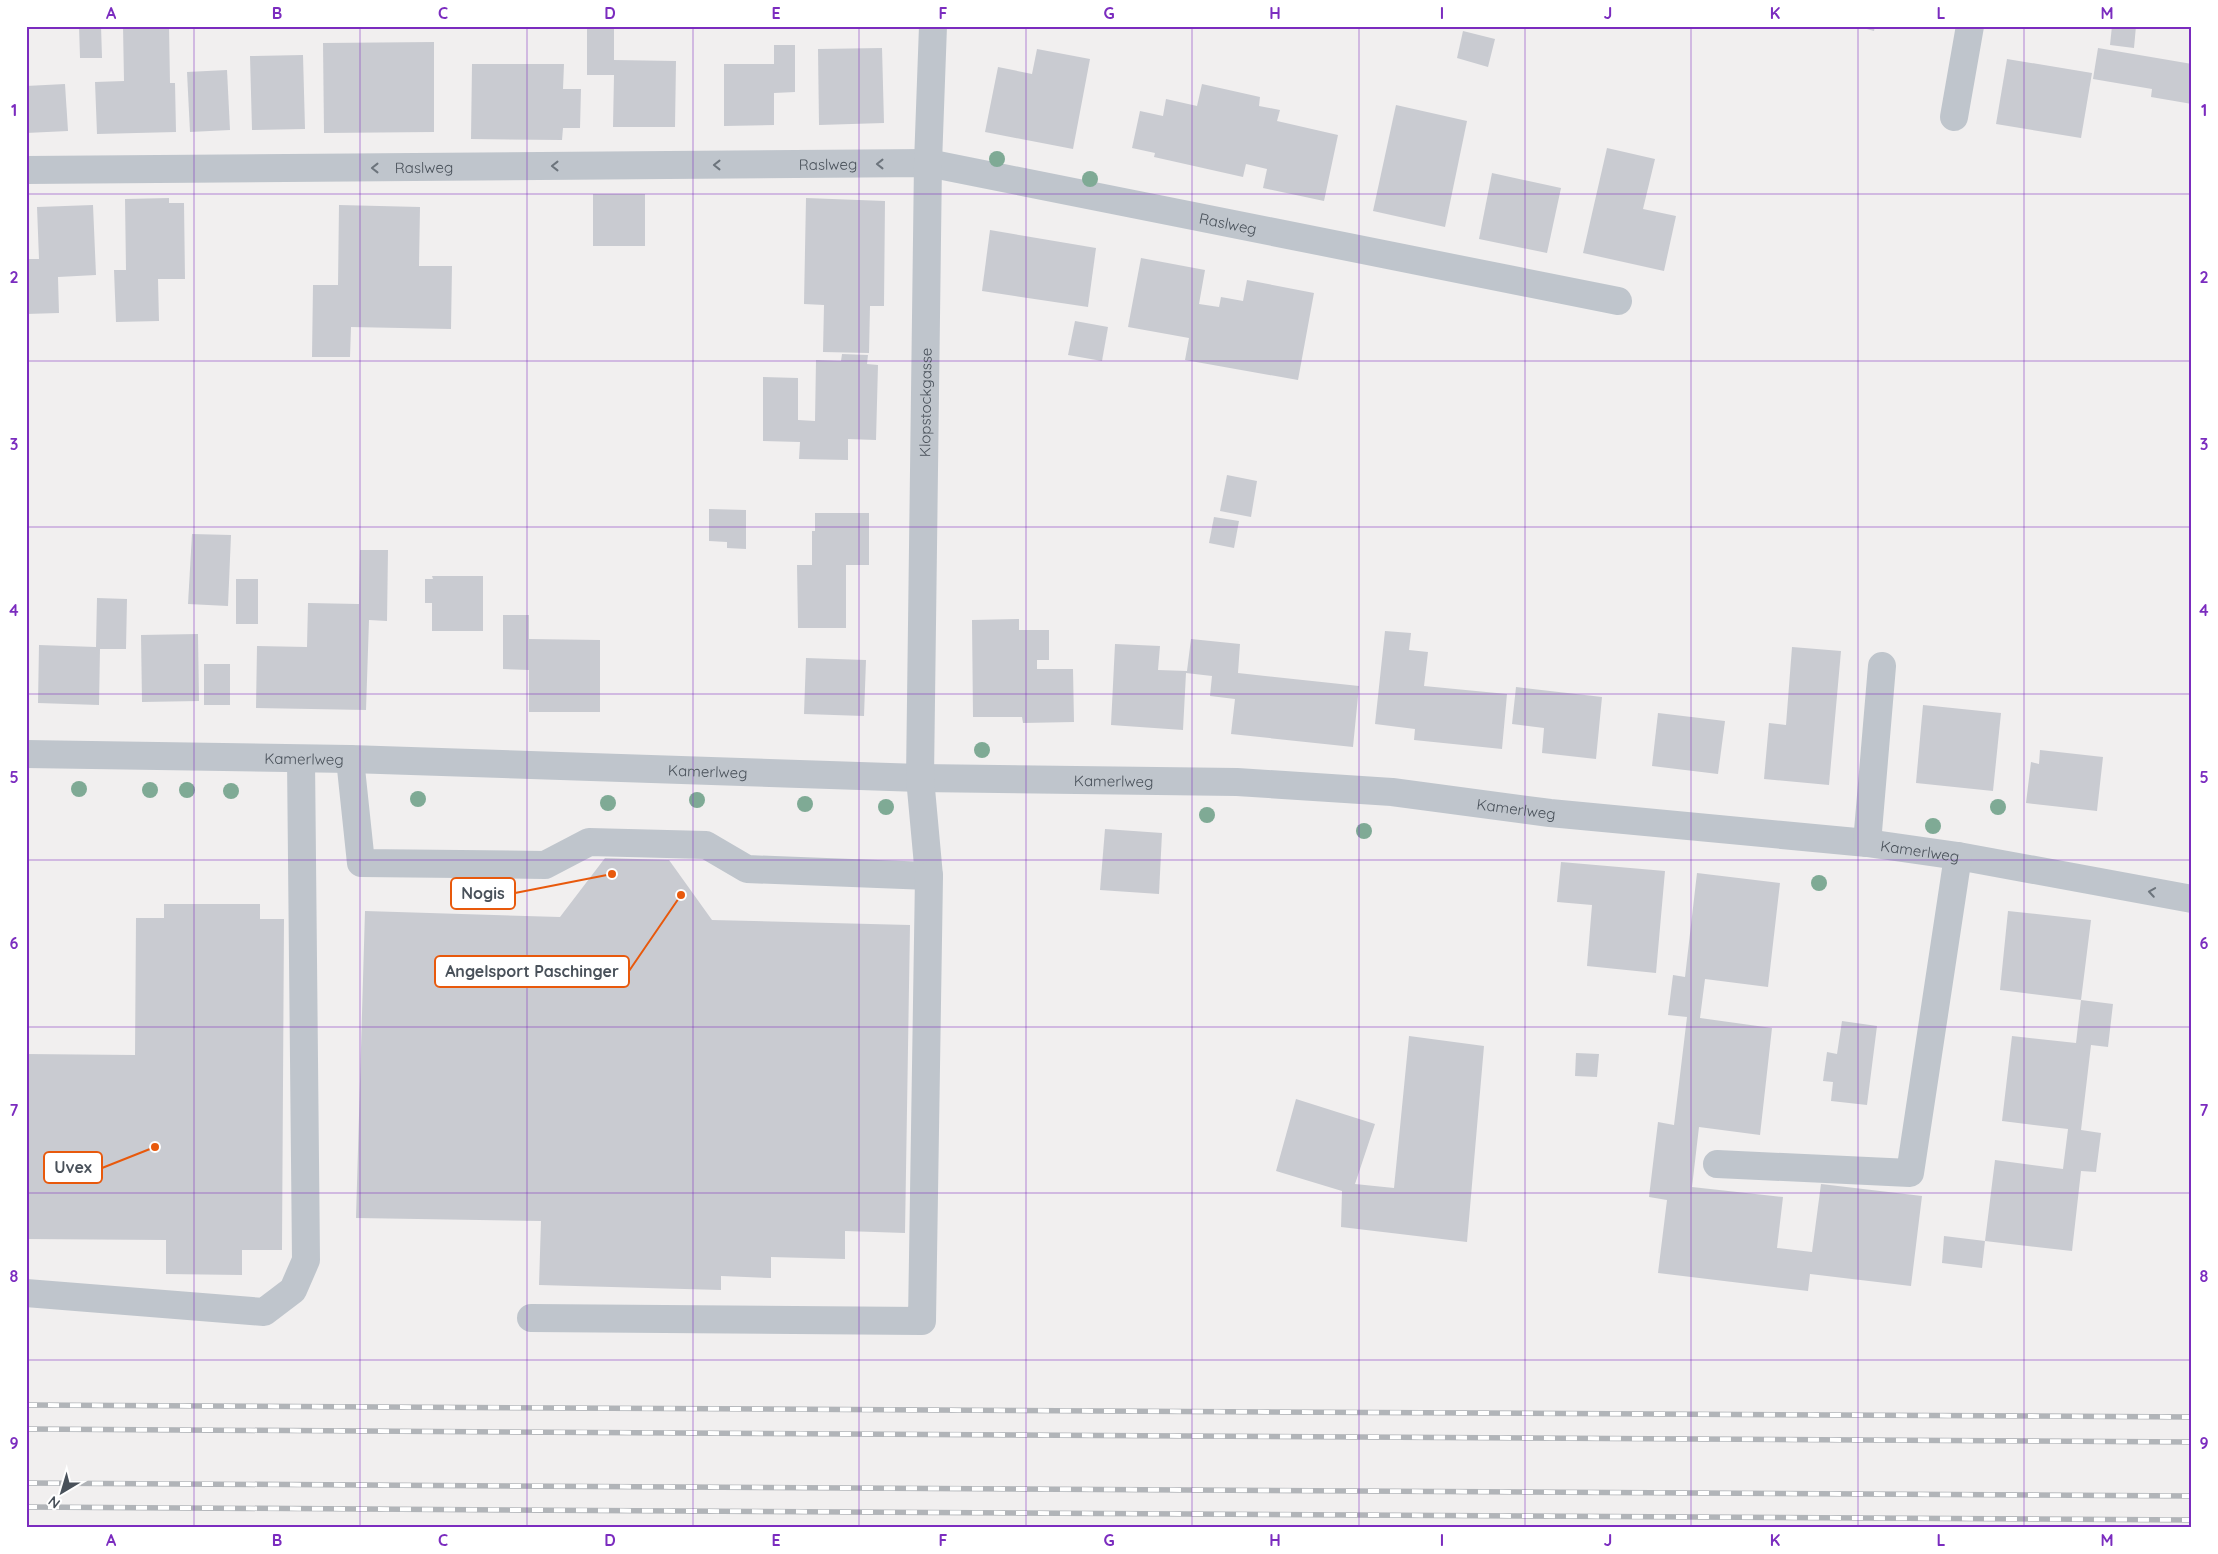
<svg xmlns="http://www.w3.org/2000/svg" width="2218" height="1554" font-family="Quicksand,sans-serif">
	<rect width="100%" height="100%" fill="#f1efef"/>
	<g fill="#c9cbd1">
		<path d="M79,26h22l1,32h-22z"/>
		<path d="M123,26h46l1,57h5l1,49 -79,2 -2,-52 29,-1z"/>
		<path d="M1856,26h19l-1,5z"/>
		<path d="M2112,26h24l-2,22 -24,-3z"/>
		<path d="M587,28h27v32l62,1 -1,66h-62l1,-52h-27z"/>
		<path d="M1463,31l32,8 -7,28 -31,-9z"/>
		<path d="M434,42v90l-110,1 -1,-90z"/>
		<path d="M774,45h21v47l-21,1v32l-50,1v-62h50z"/>
		<path d="M882,48l2,75 -65,2 -1,-76z"/>
		<path d="M2098,48l94,16v40l-41,-7 1,-8 -59,-10z"/>
		<path d="M1037,49l53,10 -17,90 -88,-17 13,-65 34,7z"/>
		<path d="M303,55l2,74 -53,1 -2,-74z"/>
		<path d="M2007,59l85,14 -11,65 -85,-14z"/>
		<path d="M472,64h92l-1,25h18l-1,39h-17l-1,12 -91,-1z"/>
		<path d="M227,70l3,60 -40,2 -3,-60z"/>
		<path d="M65,84l3,47 -42,2v-47z"/>
		<path d="M1202,84l58,13 -1,9 21,4 -3,11 61,14 -14,66 -61,-13 4,-19 -21,-5 -3,13 -89,-20 1,-4 -23,-5 8,-37 23,5 3,-17 31,7z"/>
		<path d="M1396,105l71,16 -22,106 -72,-16z"/>
		<path d="M1607,148l48,11 -12,50 33,7 -12,55 -81,-18z"/>
		<path d="M1492,173l69,15 -14,65 -68,-14z"/>
		<rect x="593" y="194" width="52" height="52"/>
		<path d="M169,198v5h15l1,76h-27l1,42 -43,1 -2,-52h12l-1,-71z"/>
		<path d="M806,198l79,3 -1,105h-14l-1,47 -46,-1 1,-47 -20,-1z"/>
		<path d="M93,205l3,70 -38,2 1,36 -33,1v-55h13l-2,-52z"/>
		<path d="M339,205l81,2 -1,59h33l-1,63 -100,-2 -1,30h-38l1,-72h25z"/>
		<path d="M990,230l106,18 -8,59 -106,-16z"/>
		<path d="M1141,258l64,12 -6,34 20,3 2,-10 22,4 4,-21 67,13 -16,87 -113,-20 4,-22 -61,-11z"/>
		<path d="M1075,321l33,6 -6,34 -34,-6z"/>
		<path d="M842,354l26,1 -1,9 11,1 -2,75 -28,-1v21l-49,-1 1,-17 -37,-1v-64l35,1v42l17,1 1,-61 25,1z"/>
		<path d="M1227,475l30,6 -6,36 -31,-6z"/>
		<path d="M709,509l37,1v39l-19,-1v-6l-18,-1z"/>
		<path d="M815,513h54v52h-23v63h-48l-1,-63h15v-34h3z"/>
		<path d="M1214,517l25,4 -5,27 -25,-5z"/>
		<path d="M192,534l39,1 -3,71 -40,-2z"/>
		<path d="M360,550h28l-1,71 -18,-1 -3,90 -110,-2 1,-62 50,1 1,-44 51,1z"/>
		<path d="M432,576h51v55h-51v-28h-7v-24h8z"/>
		<rect x="236" y="579" width="22" height="45"/>
		<path d="M97,598l30,1 -1,50h-26l-1,56 -61,-2 1,-58 57,2z"/>
		<path d="M503,615h26v24l71,1v72h-71v-42l-26,-1z"/>
		<path d="M1019,619v11h30v30h-12v9h36l1,53 -51,1 -1,-6h-49l-1,-97z"/>
		<path d="M1385,631l26,2 -2,17 19,2 -4,34 83,8 -5,55 -88,-9 1,-11 -40,-5z"/>
		<path d="M198,634l1,67 -57,1 -1,-67z"/>
		<path d="M1191,639l49,5 -2,29 121,13 -6,61 -122,-13 4,-35 -25,-3 2,-20 -26,-3 -3,57 -72,-5 4,-81 45,2 -2,24 29,1z"/>
		<path d="M1792,647l49,4 -12,134 -65,-6 5,-56 17,2z"/>
		<path d="M806,658l60,2 -2,56 -60,-2z"/>
		<rect x="204" y="664" width="26" height="41"/>
		<path d="M1516,687l86,10 -6,62 -54,-6 2,-25 -32,-4z"/>
		<path d="M1923,705l78,8 -8,78 -77,-8z"/>
		<path d="M1658,713l67,8 -7,53 -66,-8z"/>
		<path d="M2040,750l63,7 -6,54 -71,-8 5,-41 8,2z"/>
		<path d="M1105,829l57,4 -3,61 -59,-4z"/>
		<path d="M605,858l64,2 43,60 198,5 -5,308 -60,-2v28l-74,-2v21l-50,-2v14l-182,-5 2,-64 -185,-3 9,-307 195,6z"/>
		<path d="M1561,862l104,9 -9,102 -69,-7 5,-61 -35,-3z"/>
		<path d="M1697,873l83,10 -12,104 -63,-8 -5,39 72,10 -12,107 -61,-8 -7,60 91,10 -6,51 35,4 9,-68 101,12 -11,90 -101,-12 -2,17 -150,-18 9,-73 -18,-3 9,-75 16,3 13,-108 -19,-2 5,-40 12,2z"/>
		<path d="M164,904h96v15h24l-2,331h-40v25l-76,-1v-34l-140,-1v-185l109,1 1,-137h28z"/>
		<path d="M2008,911l83,9 -10,80 32,4 -5,43 -17,-2 -10,85 20,3 -5,39 -15,-1 -9,80 -87,-10 10,-81 68,9 5,-40 -66,-8 10,-85 64,7 5,-43 -81,-10z"/>
		<path d="M1842,1021l35,5 -10,79 -36,-4 2,-19 -10,-1 4,-29 10,2z"/>
		<path d="M1409,1036l75,10 -17,196 -126,-15 1,-36 -66,-20 20,-72 79,25 -20,60 39,4z"/>
		<path d="M1576,1053l23,1 -2,23 -22,-1z"/>
		<path d="M1944,1236l41,5 -3,27 -40,-5z"/>
	</g>
	<g fill="none" stroke-linecap="round" stroke-linejoin="round">
		<g stroke="#bfc5cc" stroke-width="28">
			<path d="M1954,117l16,-91"/>
			<path id="s1" d="M26,170l902,-7 690,138"/>
			<path id="s2" d="M26,754l324,5 570,19 317,4 155,10 158,21 317,30 91,13 234,43"/>
			<path id="s3" d="M350,759l11,104 184,2 44,-23 117,3 41,24 182,7 -9,-98 8,-615 5,-137"/>
			<path d="M1867,843l15,-177"/>
			<path d="M1717,1164l193,9 48,-317"/>
			<path d="M26,1293l238,19 29,-22 13,-30 -5,-501"/>
			<path d="M531,1318l391,3 7,-445"/>
		</g>
		<defs>
			<g id="rail">
				<path d="M26,1405l2166,12"/>
				<path d="M26,1429l2166,13"/>
				<path d="M26,1483l2166,13"/>
				<path d="M26,1507l2166,13"/>
			</g>
		</defs>
		<use href="#rail" stroke="#b1b4b8" stroke-width="5.5"/>
		<use href="#rail" stroke="#fff" stroke-width="4" stroke-dasharray="11" stroke-linecap="butt"/>
	</g>
	<g fill="#7faa95">
		<circle cx="997" cy="159" r="8"/>
		<circle cx="1090" cy="179" r="8"/>
		<circle cx="982" cy="750" r="8"/>
		<circle cx="79" cy="789" r="8"/>
		<circle cx="150" cy="790" r="8"/>
		<circle cx="187" cy="790" r="8"/>
		<circle cx="231" cy="791" r="8"/>
		<circle cx="418" cy="799" r="8"/>
		<circle cx="697" cy="800" r="8"/>
		<circle cx="608" cy="803" r="8"/>
		<circle cx="805" cy="804" r="8"/>
		<circle cx="886" cy="807" r="8"/>
		<circle cx="1998" cy="807" r="8"/>
		<circle cx="1207" cy="815" r="8"/>
		<circle cx="1933" cy="826" r="8"/>
		<circle cx="1364" cy="831" r="8"/>
		<circle cx="1819" cy="883" r="8"/>
	</g>
	<defs><path id="oneway-chevron" d="M-2-3.5L2.5 0L-2 3.5" fill="none" stroke-width="1.6" stroke-linecap="round" stroke-linejoin="round" transform="scale(1.25)"/></defs>
	<g stroke="#6c747c">
		<use href="#oneway-chevron" transform="translate(880 164) rotate(180)"/>
		<use href="#oneway-chevron" transform="translate(717 165) rotate(180)"/>
		<use href="#oneway-chevron" transform="translate(555 166) rotate(180)"/>
		<use href="#oneway-chevron" transform="translate(375 168) rotate(180)"/>
		<use href="#oneway-chevron" transform="translate(2152 892) rotate(-171)"/>
	</g>
	<path fill="none" stroke="#7b2cbf" stroke-width="1" stroke-opacity="0.55" d="M194,26v1502M360,26v1502M527,26v1502M693,26v1502M859,26v1502M1026,26v1502M1192,26v1502M1359,26v1502M1525,26v1502M1691,26v1502M1858,26v1502M2024,26v1502M26,194h2166M26,361h2166M26,527h2166M26,694h2166M26,860h2166M26,1027h2166M26,1193h2166M26,1360h2166"/>
	<g text-anchor="middle" dominant-baseline="central" stroke-width="4" stroke-linejoin="round" paint-order="stroke">
		<g font-size="15" fill="#49515a" stroke="#fff">
			<text stroke="none"><textPath href="#s1" startOffset="802">Raslweg</textPath></text>
			<text stroke="none"><textPath href="#s1" startOffset="398">Raslweg</textPath></text>
			<text stroke="none"><textPath href="#s1" startOffset="1208">Raslweg</textPath></text>
			<text stroke="none"><textPath href="#s3" startOffset="1159">Klopstockgasse</textPath></text>
			<text stroke="none"><textPath href="#s2" startOffset="278">Kamerlweg</textPath></text>
			<text stroke="none"><textPath href="#s2" startOffset="682">Kamerlweg</textPath></text>
			<text stroke="none"><textPath href="#s2" startOffset="1088">Kamerlweg</textPath></text>
			<text stroke="none"><textPath href="#s2" startOffset="1492">Kamerlweg</textPath></text>
			<text stroke="none"><textPath href="#s2" startOffset="1898">Kamerlweg</textPath></text>
		</g>
	</g>
	<path fill="none" stroke="#e8590c" stroke-width="2" d="M612 874L515 893M681 895L629 971M155 1147L102 1168"/>
	<g fill="#e8590c" stroke="#fff" stroke-width="2">
		<circle cx="612" cy="874" r="5"/>
		<circle cx="681" cy="895" r="5"/>
		<circle cx="155" cy="1147" r="5"/>
	</g>
	<g fill="#fff" stroke="#e8590c" stroke-width="2">
		<rect x="451" y="878" width="64" height="31" rx="5"/>
		<rect x="435" y="956" width="194" height="31" rx="5"/>
		<rect x="44" y="1152" width="58" height="31" rx="5"/>
	</g>
	<g font-size="16" text-anchor="middle" font-weight="bold" fill="#49515a">
		<text x="483" y="899">Nogis</text>
		<text x="532" y="977">Angelsport Paschinger</text>
		<text x="73" y="1173">Uvex</text>
	</g>
	<rect width="2218" height="1554" fill="none" stroke="#ffffff" stroke-width="55"/>
	<g transform="translate(62 1492) rotate(218)" stroke="#ffffff" stroke-width="4" paint-order="stroke">
	<path d="M0-4L9 19L0 12L-9 19Z" fill="#49515a"/>
	<text y="-8" font-size="14" font-weight="bold" text-anchor="middle" fill="#49515a">N</text>
	</g>
	<rect x="28" y="28" width="2162" height="1498" fill="none" stroke="#7b2cbf" stroke-width="2"/>
	<g font-size="16" text-anchor="middle" font-weight="bold" fill="#7b2cbf">
		<text x="111" y="19">A</text>
		<text x="277" y="19">B</text>
		<text x="443" y="19">C</text>
		<text x="610" y="19">D</text>
		<text x="776" y="19">E</text>
		<text x="943" y="19">F</text>
		<text x="1109" y="19">G</text>
		<text x="1275" y="19">H</text>
		<text x="1442" y="19">I</text>
		<text x="1608" y="19">J</text>
		<text x="1775" y="19">K</text>
		<text x="1941" y="19">L</text>
		<text x="2107" y="19">M</text>
		<text x="14" y="116">1</text>
		<text x="2204" y="116">1</text>
		<text x="14" y="283">2</text>
		<text x="2204" y="283">2</text>
		<text x="14" y="450">3</text>
		<text x="2204" y="450">3</text>
		<text x="14" y="616">4</text>
		<text x="2204" y="616">4</text>
		<text x="14" y="783">5</text>
		<text x="2204" y="783">5</text>
		<text x="14" y="949">6</text>
		<text x="2204" y="949">6</text>
		<text x="14" y="1116">7</text>
		<text x="2204" y="1116">7</text>
		<text x="14" y="1282">8</text>
		<text x="2204" y="1282">8</text>
		<text x="14" y="1449">9</text>
		<text x="2204" y="1449">9</text>
		<text x="111" y="1546">A</text>
		<text x="277" y="1546">B</text>
		<text x="443" y="1546">C</text>
		<text x="610" y="1546">D</text>
		<text x="776" y="1546">E</text>
		<text x="943" y="1546">F</text>
		<text x="1109" y="1546">G</text>
		<text x="1275" y="1546">H</text>
		<text x="1442" y="1546">I</text>
		<text x="1608" y="1546">J</text>
		<text x="1775" y="1546">K</text>
		<text x="1941" y="1546">L</text>
		<text x="2107" y="1546">M</text>
	</g>
</svg>
